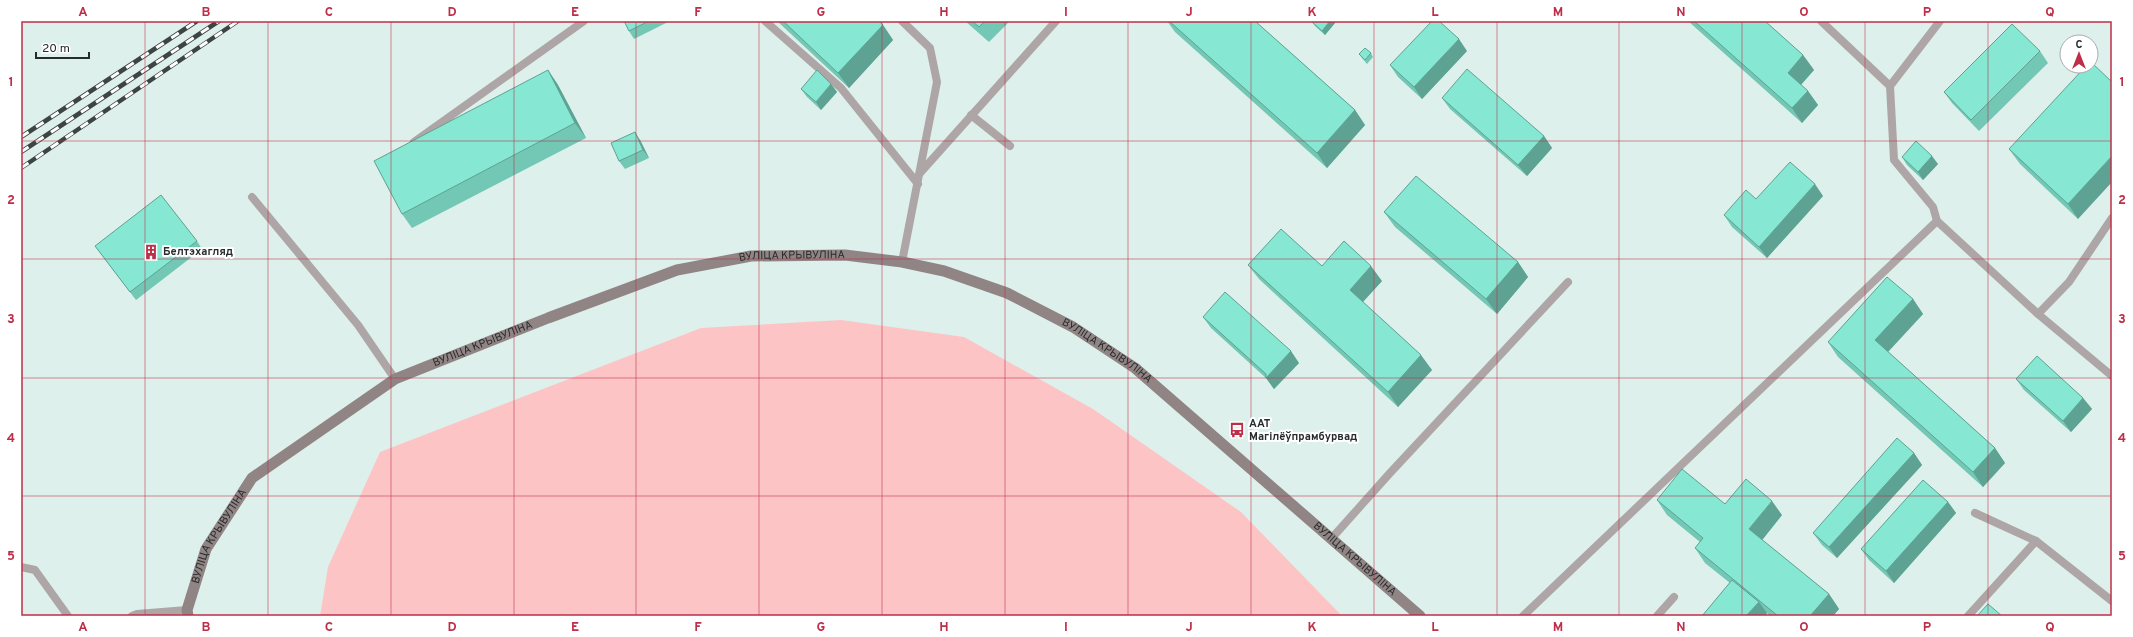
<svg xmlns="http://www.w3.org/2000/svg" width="2133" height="637" font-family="Overpass,sans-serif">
	<rect width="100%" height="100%" fill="#def0eb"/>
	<path fill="#fdc4c6" d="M841,320l123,17 129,72 148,103 101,104h-1022l8,-49 52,-115 321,-124z"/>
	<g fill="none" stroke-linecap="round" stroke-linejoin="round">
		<g stroke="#aea6a6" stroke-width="8">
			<path d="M765,21l76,67 77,96"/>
			<path d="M902,21l28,27 7,34 -35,180"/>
			<path d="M1821,21l69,65"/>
			<path d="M971,115l39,31"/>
			<path d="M414,142l170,-121"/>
			<path d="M920,173l136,-152"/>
			<path d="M252,197l106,128 37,54"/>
			<path d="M1937,221l-4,-14 -39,-47 -4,-74 50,-65"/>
			<path d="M2038,314l31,-32 43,-64"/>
			<path d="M1975,513l61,28 76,60"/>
			<path d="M1331,539l59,-66 178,-191"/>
			<path d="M21,567l14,3 33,46"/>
			<path d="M132,616l5,-2 50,-4"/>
			<path d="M1523,616l414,-395 101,93 74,62"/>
			<path d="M1657,616l17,-19"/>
			<path d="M1968,616l68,-75"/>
		</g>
		<path stroke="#908485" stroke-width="11" id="s1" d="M188,616l-1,-6 19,-61 46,-71 143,-99 153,-61 129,-48 74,-14 94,-1 57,7 42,9 63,22 66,34 62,41 285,248"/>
		<defs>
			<g id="rail">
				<path d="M21,137l176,-116"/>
				<path d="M21,152l198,-131"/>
				<path d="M21,168l217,-147"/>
			</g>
		</defs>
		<use href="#rail" stroke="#3d4543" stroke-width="4.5"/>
		<use href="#rail" stroke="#fff" stroke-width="3" stroke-dasharray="9" stroke-linecap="butt"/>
	</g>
	<g fill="#73c7b5">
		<path d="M624,21h46l-36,18 -5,-8z"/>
		<path d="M777,21h102l4,4 10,15 -44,48z"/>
		<path d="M965,21h45l-21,21z"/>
		<path d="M1167,21h88l100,89 10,15 -38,43 -152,-136z"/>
		<path d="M1313,21h21l1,2 -10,12 -10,-9 -3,-4z"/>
		<path d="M1688,21h77l38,34 11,15 -13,15 7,6 10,14 -16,18z"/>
		<path d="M1467,51l-45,48 -24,-22 -8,-12z"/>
		<path d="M2040,51l8,12 -69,68 -27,-28 -8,-11z"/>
		<path d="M1371,53l2,4 -6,7 -5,-6 -3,-4z"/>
		<path d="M548,70l10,15 28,53 -174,90 -10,-14z"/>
		<path d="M2112,82l-34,137 -58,-55 -11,-15z"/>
		<path d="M831,84l6,8 -16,18 -14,-13 -6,-8z"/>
		<path d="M1442,98l102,38 8,12 -25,28 -77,-67z"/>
		<path d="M640,140l9,18 -24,11 -6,-8z"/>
		<path d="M1902,157l36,7 -15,16 -16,-15z"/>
		<path d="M1823,196l-56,62 -35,-31 -8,-12 32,-16z"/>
		<path d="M1384,212l134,50 10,15 -31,37 -102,-87z"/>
		<path d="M197,241l5,8 -66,51 -41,-54z"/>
		<path d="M1248,265l74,1 60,15 -19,21 69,68 -34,37 -139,-128z"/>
		<path d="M1913,299l10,15 -35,38 107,96 10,15 -22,24 -145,-130 -10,-15z"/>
		<path d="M1203,317l96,46 -25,26 -7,-10 -56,-51z"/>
		<path d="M2016,379l67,19 9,11 -21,23 -47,-42z"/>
		<path d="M1914,453l8,12 -85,93 -15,-13 -9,-12z"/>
		<path d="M1657,500l68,4 57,11 -20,25 67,54 10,15 -6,7h-63l-3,-3 -2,3h-63l28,-33 -25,-20 -10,-15 5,-6 -33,-27z"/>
		<path d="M1948,502l8,11 -62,70 -25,-23 -8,-11z"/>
	</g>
	<g fill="#5ea293">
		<path d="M1330,21h4l1,2 -10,12 -3,-4z"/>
		<path d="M883,25l10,15 -44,48 -11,-15z"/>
		<path d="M1459,39l8,12 -45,48 -8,-12z"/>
		<path d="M1803,55l11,15 -16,18 -10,-15z"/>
		<path d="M548,70l10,15 28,53 -11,-15z"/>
		<path d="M831,84l6,8 -16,18 -5,-8z"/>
		<path d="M1808,91l10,14 -16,18 -10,-15z"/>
		<path d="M1355,110l10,15 -38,43 -10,-15z"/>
		<path d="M635,132l5,8 9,18 -6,-8z"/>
		<path d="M1544,136l8,12 -25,28 -9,-11z"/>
		<path d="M1932,156l6,8 -15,16 -5,-8z"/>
		<path d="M2112,156v26l-34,37 -10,-15z"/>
		<path d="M1815,184l8,12 -56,62 -8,-11z"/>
		<path d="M1518,262l10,15 -31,37 -11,-15z"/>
		<path d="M1371,266l11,15 -22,24 -10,-15z"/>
		<path d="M1913,299l10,15 -38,41 -10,-15z"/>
		<path d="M1291,351l8,12 -25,26 -8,-11z"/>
		<path d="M1421,355l11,15 -34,37 -10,-15z"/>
		<path d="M2083,398l9,11 -21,23 -8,-11z"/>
		<path d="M1995,448l10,15 -22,24 -10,-15z"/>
		<path d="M1914,453l8,12 -85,93 -8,-11z"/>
		<path d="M1772,501l10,14 -23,29 -10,-15z"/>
		<path d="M1948,502l8,11 -62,70 -8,-12z"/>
		<path d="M1829,594l10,15 -6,7h-23z"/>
		<path d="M1759,602l8,11 -2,3h-19z"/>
	</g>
	<g fill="#86e7d2" stroke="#5ea293">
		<path d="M624,21h25l-20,10z"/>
		<path d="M783,21h96l4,4 -45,48z"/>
		<path d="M972,21h13l-6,6z"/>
		<path d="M1169,21h86l100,89 -38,43z"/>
		<path d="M1313,21h17l-8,10 -10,-9z"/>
		<path d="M1432,21h7l20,18 -45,48 -24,-22z"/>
		<path d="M1694,21h71l38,34 -15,18 20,18 -16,17z"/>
		<path d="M2012,24l28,27 -69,69 -27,-28z"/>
		<path d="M1365,48l6,5 -6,7 -6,-6z"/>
		<path d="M2091,62l21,20v74l-44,48 -59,-55 77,-83h5z"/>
		<path d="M1467,69l77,67 -26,29 -76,-67z"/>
		<path d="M548,70l27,53 -173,91 -28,-53z"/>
		<path d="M817,70l14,14 -15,18 -15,-13z"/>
		<path d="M635,132l8,18 -24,11 -8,-18z"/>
		<path d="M1916,141l16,15 -14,16 -16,-15z"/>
		<path d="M1790,162l25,22 -56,63 -35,-32 22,-25 10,9z"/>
		<path d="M1416,176l102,86 -32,37 -102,-87z"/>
		<path d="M161,195l36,46 -67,51 -35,-46z"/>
		<path d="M1281,229l41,37 22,-25 27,25 -21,24 71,65 -33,37 -140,-127z"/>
		<path d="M1887,277l26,22 -38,41 120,108 -22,24 -145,-130z"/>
		<path d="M1225,292l66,59 -25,27v-4l-63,-57z"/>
		<path d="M2037,356l46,42 -20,23 -47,-42z"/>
		<path d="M1897,438l17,15 -85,94 -16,-14z"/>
		<path d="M1682,469l43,35 21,-25 26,22 -23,28 80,65 -19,22h-32l-83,-68 8,-10 -46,-38z"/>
		<path d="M1923,480l25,22 -62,69 -25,-22z"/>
		<path d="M1732,580l27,22 -13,14h-44z"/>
		<path d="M1988,604l14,12h-25z"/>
	</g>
	<path fill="none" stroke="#bf2e48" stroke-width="1" stroke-opacity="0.55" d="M145,21v595M268,21v595M391,21v595M514,21v595M636,21v595M759,21v595M882,21v595M1005,21v595M1128,21v595M1251,21v595M1374,21v595M1497,21v595M1619,21v595M1742,21v595M1865,21v595M1988,21v595M21,141h2091M21,259h2091M21,378h2091M21,496h2091"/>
	<defs>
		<symbol id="building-bare" viewBox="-9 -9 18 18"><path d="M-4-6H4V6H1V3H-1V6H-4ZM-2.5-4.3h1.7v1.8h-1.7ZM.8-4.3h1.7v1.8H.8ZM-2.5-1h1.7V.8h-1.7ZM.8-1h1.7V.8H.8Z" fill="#bf2e48" stroke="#fff" stroke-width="2.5" paint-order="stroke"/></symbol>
		<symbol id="bus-bare" viewBox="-9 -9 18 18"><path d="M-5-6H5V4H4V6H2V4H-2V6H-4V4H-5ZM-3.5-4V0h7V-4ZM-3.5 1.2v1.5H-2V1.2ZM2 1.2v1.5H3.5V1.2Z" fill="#bf2e48" stroke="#fff" stroke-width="2.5" paint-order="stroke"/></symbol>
	</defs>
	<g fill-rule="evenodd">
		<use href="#building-bare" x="140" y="241" width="22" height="22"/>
		<use href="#bus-bare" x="1226" y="419" width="22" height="22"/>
	</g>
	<g text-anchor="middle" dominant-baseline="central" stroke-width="4" stroke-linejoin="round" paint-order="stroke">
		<g font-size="11" font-weight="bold" fill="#262c2b" stroke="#fff" text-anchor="start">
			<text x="163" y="252">Белтэхагляд</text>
			<text x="1249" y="424">ААТ<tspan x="1249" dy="13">Магілёўпрамбурвад</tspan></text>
		</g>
		<g font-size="11" fill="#262c2b" stroke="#fff">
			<text stroke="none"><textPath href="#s1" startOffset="747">ВУЛІЦА КРЫВУЛІНА</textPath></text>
			<text stroke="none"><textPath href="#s1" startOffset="423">ВУЛІЦА КРЫВУЛІНА</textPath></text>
			<text stroke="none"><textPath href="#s1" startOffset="1083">ВУЛІЦА КРЫВУЛІНА</textPath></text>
			<text stroke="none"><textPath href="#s1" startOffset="87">ВУЛІЦА КРЫВУЛІНА</textPath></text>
			<text stroke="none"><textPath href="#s1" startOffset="1407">ВУЛІЦА КРЫВУЛІНА</textPath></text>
		</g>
	</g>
	<rect width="2133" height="637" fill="none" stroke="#ffffff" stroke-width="44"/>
	<g transform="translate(2079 54)"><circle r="19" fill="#ffffff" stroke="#a8abaa"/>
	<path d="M0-3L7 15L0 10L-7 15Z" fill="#bf2e48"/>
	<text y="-6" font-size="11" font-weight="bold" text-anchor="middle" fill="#262c2b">С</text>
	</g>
	<path d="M36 52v6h53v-6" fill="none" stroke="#262c2b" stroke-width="2"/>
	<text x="42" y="52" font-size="12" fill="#262c2b" stroke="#ffffff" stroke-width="3" paint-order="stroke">20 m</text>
	<rect x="22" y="22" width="2089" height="593" fill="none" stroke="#bf2e48" stroke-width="1.5"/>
	<g font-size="13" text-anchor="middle" font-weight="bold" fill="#bf2e48">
		<text x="83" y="16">A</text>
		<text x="206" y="16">B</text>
		<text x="329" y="16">C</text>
		<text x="452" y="16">D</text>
		<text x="575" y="16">E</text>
		<text x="698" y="16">F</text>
		<text x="821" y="16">G</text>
		<text x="944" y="16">H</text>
		<text x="1066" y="16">I</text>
		<text x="1189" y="16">J</text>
		<text x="1312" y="16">K</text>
		<text x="1435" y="16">L</text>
		<text x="1558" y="16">M</text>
		<text x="1681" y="16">N</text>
		<text x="1804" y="16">O</text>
		<text x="1927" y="16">P</text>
		<text x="2050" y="16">Q</text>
		<text x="11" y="86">1</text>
		<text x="2122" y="86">1</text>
		<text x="11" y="204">2</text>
		<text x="2122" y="204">2</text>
		<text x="11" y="323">3</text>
		<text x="2122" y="323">3</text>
		<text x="11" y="442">4</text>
		<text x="2122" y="442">4</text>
		<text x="11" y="560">5</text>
		<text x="2122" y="560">5</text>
		<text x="83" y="631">A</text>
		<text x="206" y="631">B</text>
		<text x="329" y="631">C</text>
		<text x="452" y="631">D</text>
		<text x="575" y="631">E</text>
		<text x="698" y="631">F</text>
		<text x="821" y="631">G</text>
		<text x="944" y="631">H</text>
		<text x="1066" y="631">I</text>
		<text x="1189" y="631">J</text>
		<text x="1312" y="631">K</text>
		<text x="1435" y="631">L</text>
		<text x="1558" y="631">M</text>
		<text x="1681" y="631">N</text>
		<text x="1804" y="631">O</text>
		<text x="1927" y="631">P</text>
		<text x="2050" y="631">Q</text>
	</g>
</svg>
